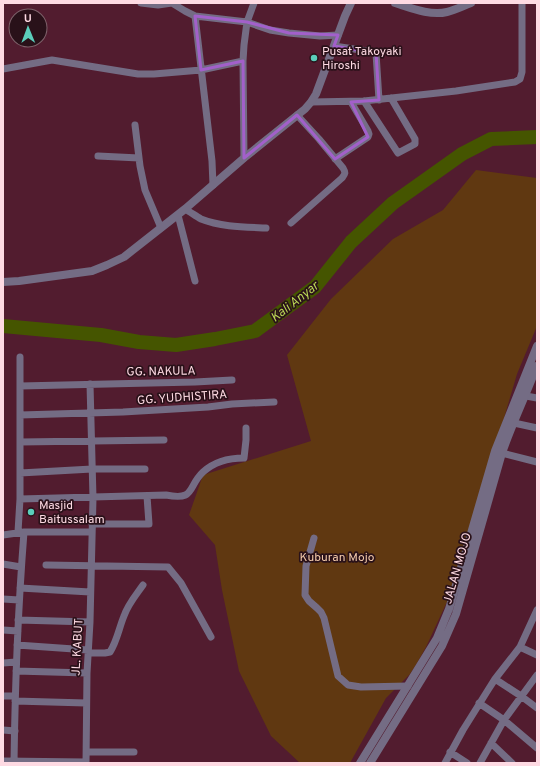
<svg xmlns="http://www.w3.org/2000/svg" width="540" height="766" viewBox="0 0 540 766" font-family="Overpass,sans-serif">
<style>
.green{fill:#603811}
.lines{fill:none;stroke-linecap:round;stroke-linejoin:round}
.river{stroke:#455500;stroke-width:14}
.minor{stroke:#746c84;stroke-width:7}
.tertiary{stroke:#746c84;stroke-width:8}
.marked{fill:none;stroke:#a260ca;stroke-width:3;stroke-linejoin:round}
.poi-dot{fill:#5bcebb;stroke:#291119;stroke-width:1.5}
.labels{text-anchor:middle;stroke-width:3.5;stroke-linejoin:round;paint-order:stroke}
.poi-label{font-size:12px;fill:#fedae3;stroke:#291119;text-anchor:start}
.street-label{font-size:12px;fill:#fedae3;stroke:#291119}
.park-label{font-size:12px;fill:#f3caaa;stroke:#291119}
.water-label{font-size:13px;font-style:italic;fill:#bad756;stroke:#291119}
</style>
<rect width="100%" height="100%" fill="#521c2f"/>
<path class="green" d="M476,170L537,178V326L517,374L478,506L452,591L426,647L417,663L410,674L386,698L350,763H300L271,736L239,671L222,590L215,545L189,515L203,475L311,441L287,355L331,299L393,239L443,210Z"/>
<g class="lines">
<path class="river" d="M3,326L101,335L139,342L176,345L215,339L255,331L315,287L351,242L393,203L462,154L491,139L537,137"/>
<path class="minor" d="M141,3L158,5L172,3
M172,3L185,11L195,16L247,22L270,30L289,33L320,36L338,35
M195,16L212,161L213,185
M334,46L374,52L376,53L379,100
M3,69L52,60L138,74H154L201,70L243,61
M364,101L398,153L415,144V139L391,98
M311,102L364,101L456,91L515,82L520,79L522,72V3
M135,125L140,166L145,190L161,228
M98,156L139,158
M244,158L243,61L244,45L247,22L254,3
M335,159L368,137L369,134L368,131L351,102
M185,209C190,212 196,216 201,219C221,227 245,227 266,228
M178,215L195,281
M291,223L342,178C345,174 346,173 343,168L319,139L297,115
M20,386L195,382L232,380
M526,396L537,398
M20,415L123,412L208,407L232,404L274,402
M514,423L537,428
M20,442L164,440
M502,453L537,462
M20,473L92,469H145
M20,499L166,495C196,501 187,487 203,472C214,462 230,458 244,458L246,440V428
M92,524H149L147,496
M18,532L20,499V357
M3,535L24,532H92
M314,538L306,566L305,595L309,601L317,608L321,612L324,618L338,676L348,685L361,687L408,686
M3,564L21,567
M46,565L168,567L181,583L211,637
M20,588L90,592
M3,599L19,600
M18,620L90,622
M3,630L18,631
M17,645L88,650
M520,647L537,655
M88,653H105L110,652C117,641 119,628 124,616C128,604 136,595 143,585
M3,663L16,662
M16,671L87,673
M495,679L521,696L537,708
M3,696H15
M15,701L86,703
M479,703L504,720L537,748
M3,730L15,731
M491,743L512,763
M87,752H134
M450,752L467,763
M3,761L86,762
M14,763C15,686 18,609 24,532
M86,763L87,673L90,622L93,498L90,384
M445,763L463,730L488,690L495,679L520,647L537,610
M480,763L504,720L537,675"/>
<path class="tertiary" d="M395,3C411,8 430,16 447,12C455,10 463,6 471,3
M3,282L19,281L92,271L107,265L124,257L185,209L244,158L305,109L311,102L316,94L345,16L351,3
M360,763L437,638L449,609L495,451L537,346
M370,763L442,646L456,614L502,453C512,424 526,395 537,366"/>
</g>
<path class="marked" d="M195,16L247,22L289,33L338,35L334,46L376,53L379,100L351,102L368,137L335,159L297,115L244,158L243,61L201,70Z"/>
<g class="poi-dot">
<circle cx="314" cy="58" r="4"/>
<circle cx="31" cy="512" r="4"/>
</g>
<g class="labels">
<g class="poi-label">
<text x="322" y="55">Pusat Takoyaki<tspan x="322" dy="14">Hiroshi</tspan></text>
<text x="39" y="509">Masjid<tspan x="39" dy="14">Baitussalam</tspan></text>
</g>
<g class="street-label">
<text transform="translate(161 371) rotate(-1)" y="4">GG. NAKULA</text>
<text transform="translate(182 397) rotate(-4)" y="4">GG. YUDHISTIRA</text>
<text transform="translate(457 568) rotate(-74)" y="4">JALAN MOJO</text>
<text transform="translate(77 647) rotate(-87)" y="4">JL. KABUT</text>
</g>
<g class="park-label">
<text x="337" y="561">Kuburan Mojo</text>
</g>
<g class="water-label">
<text transform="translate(294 301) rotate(-38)" y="5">Kali Anyar</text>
</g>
</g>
<rect width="540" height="766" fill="none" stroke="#fedae3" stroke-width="8"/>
<g transform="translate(28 28) rotate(359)"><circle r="19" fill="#291119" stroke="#7e616a"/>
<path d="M0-3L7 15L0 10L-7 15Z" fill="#5bcebb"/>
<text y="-6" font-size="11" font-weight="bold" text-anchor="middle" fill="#fedae3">U</text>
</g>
</svg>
